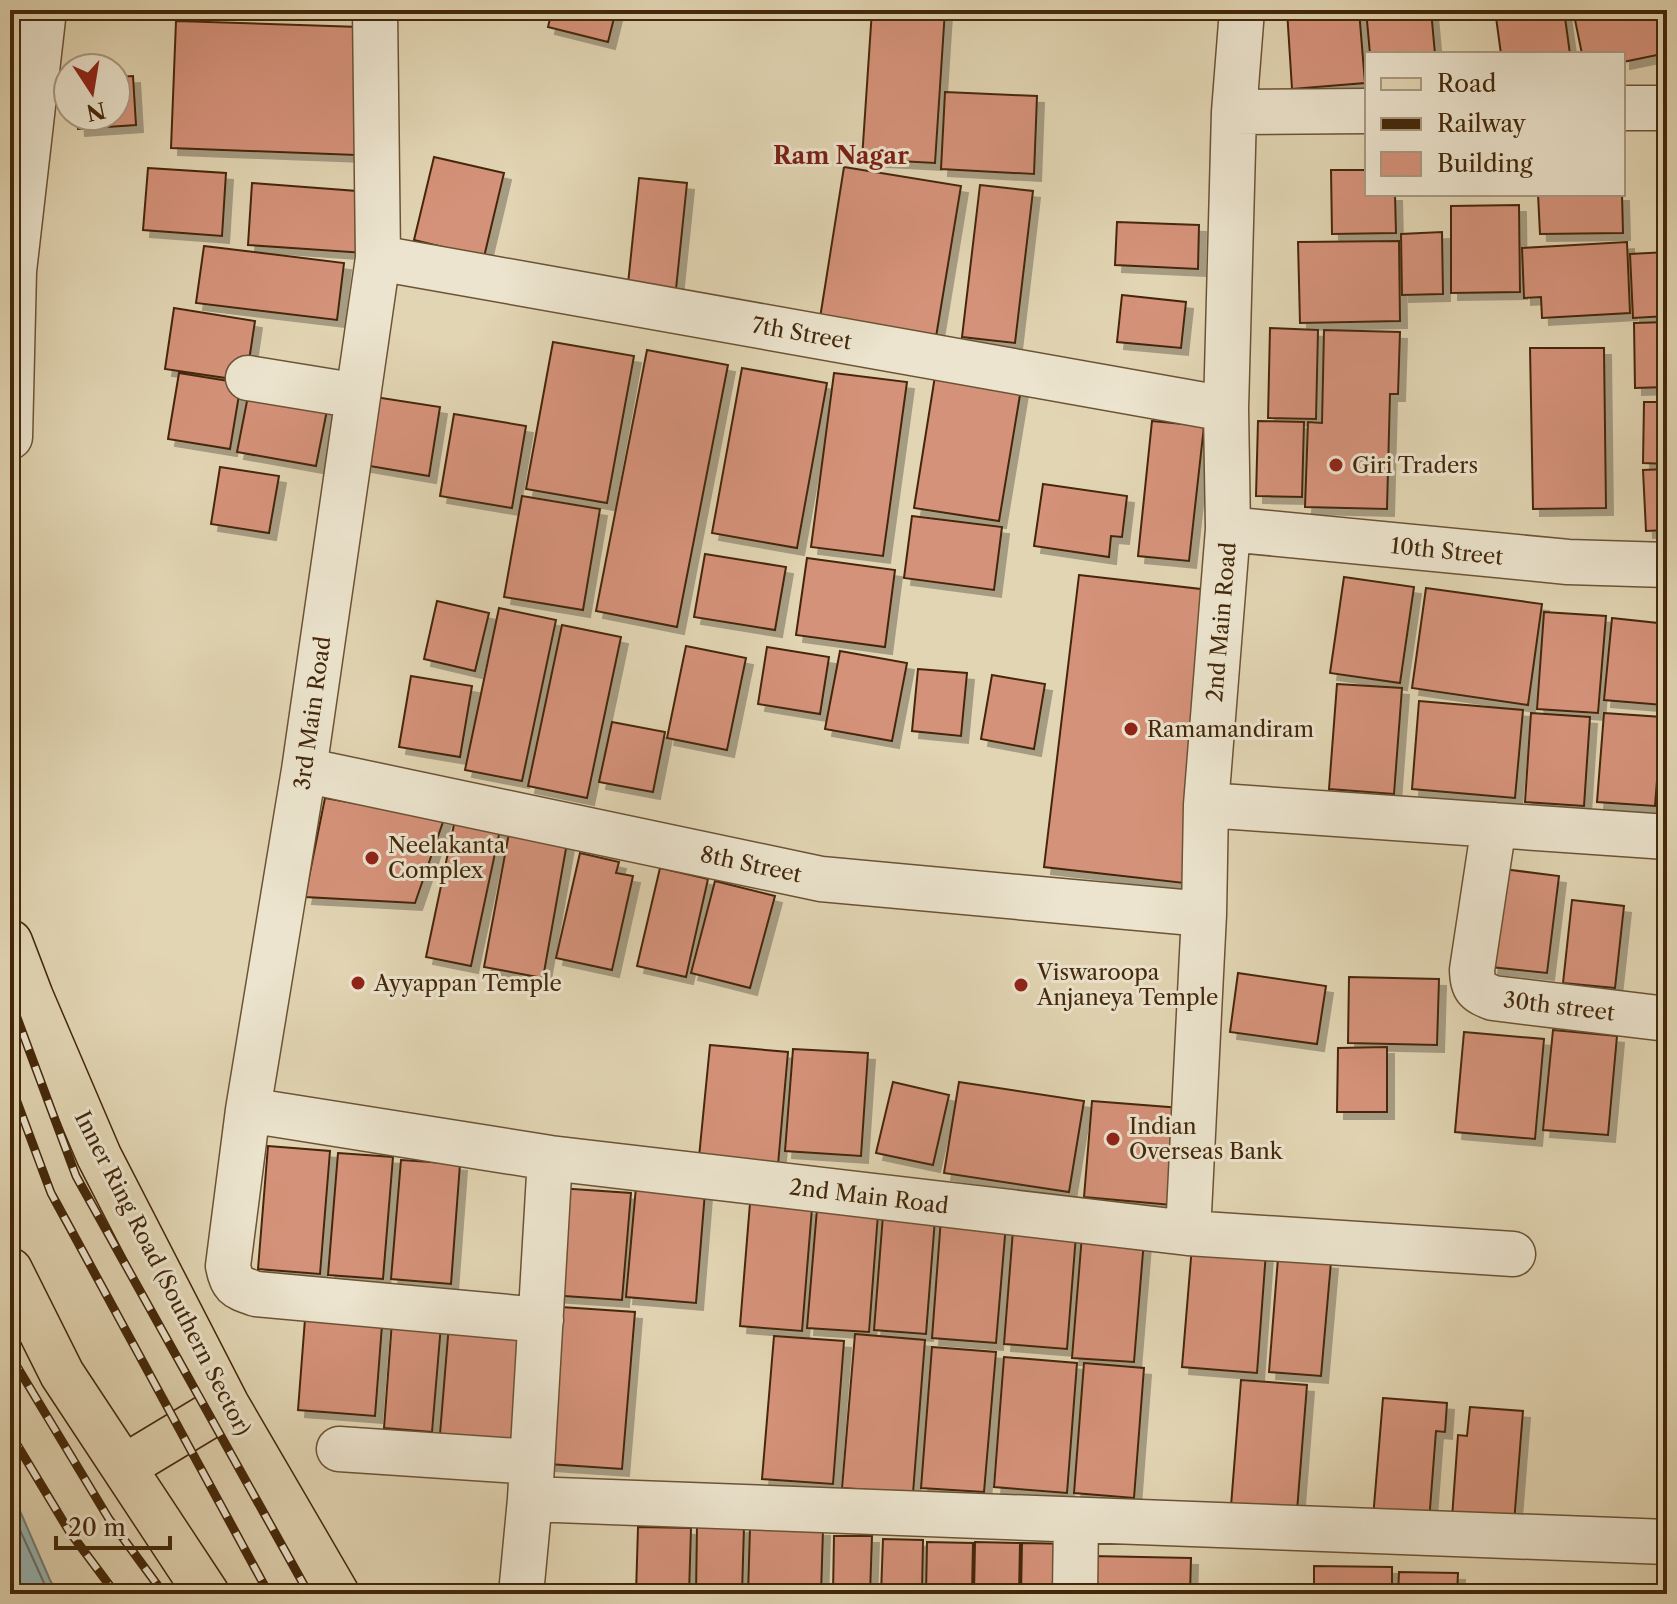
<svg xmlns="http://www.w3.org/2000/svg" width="1677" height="1604" viewBox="0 0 1677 1604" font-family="'Libre Caslon Text',serif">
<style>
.water{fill:#97b6b5;stroke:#767d71;stroke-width:2}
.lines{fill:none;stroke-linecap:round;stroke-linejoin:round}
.shore{stroke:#6e6f60;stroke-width:2}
.building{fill:#d5927a;stroke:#44280a;stroke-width:2;filter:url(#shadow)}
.minor-casing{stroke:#6c5334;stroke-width:47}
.major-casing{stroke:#44280a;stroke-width:47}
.minor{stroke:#ece4ce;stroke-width:44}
.major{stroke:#e2d5b3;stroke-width:44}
.rail-casing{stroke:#44280a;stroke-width:9}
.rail{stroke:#ece4ce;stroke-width:6;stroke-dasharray:18;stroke-linecap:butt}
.poi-dot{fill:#8f2418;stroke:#ece4ce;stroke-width:3}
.labels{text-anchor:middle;stroke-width:6;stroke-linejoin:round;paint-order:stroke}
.street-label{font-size:22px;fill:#44280a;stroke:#ece4ce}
.poi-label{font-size:22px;fill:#44280a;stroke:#ece4ce;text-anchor:start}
.neighbourhood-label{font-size:24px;font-weight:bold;fill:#7a1f14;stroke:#ece4ce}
</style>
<defs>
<filter id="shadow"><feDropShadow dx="7" dy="7" stdDeviation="0" flood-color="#0004"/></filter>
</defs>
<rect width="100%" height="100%" fill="#e2d5b3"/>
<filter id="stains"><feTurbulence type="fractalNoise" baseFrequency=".0025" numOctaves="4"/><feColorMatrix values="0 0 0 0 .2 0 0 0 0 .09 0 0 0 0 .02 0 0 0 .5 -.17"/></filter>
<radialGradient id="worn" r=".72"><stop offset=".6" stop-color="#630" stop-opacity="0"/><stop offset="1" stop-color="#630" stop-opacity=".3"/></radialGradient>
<path class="water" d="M10,1488L50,1580L58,1594H10Z"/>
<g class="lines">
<path class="shore" d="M10,1508L49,1594"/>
</g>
<path class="building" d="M10,10H21L20,73L10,72Z
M552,10H616L608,42L548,27Z
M872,10H945L935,163L862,159Z
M1287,10H1359L1365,83L1292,89Z
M1366,10H1431L1435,54H1370Z
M1495,10H1564L1570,54H1501Z
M1573,10H1660L1667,53L1623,62V54H1582Z
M176,21L360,27L356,155L171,148Z
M133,76L136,125L78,129L77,116H116V77Z
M945,92L1037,96L1034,174L941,169Z
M434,157L504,173L484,257L414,240Z
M844,167L961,186L936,337L820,318Z
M148,168L226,173L222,236L143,230Z
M1331,170H1367V194H1395L1396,233L1332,234Z
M639,178L687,183L676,289L628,284Z
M252,183L370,192L365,253L248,245Z
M980,185L1033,191L1015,343L962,337Z
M1538,194H1622L1623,233L1540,234Z
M1519,205L1520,292L1451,293V206Z
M1117,222L1199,225L1198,269L1115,265Z
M1442,232L1443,294L1402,295L1401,234Z
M1399,241L1400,321L1300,323L1298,242Z
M1627,242L1630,313L1542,318L1541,297L1524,298L1522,248Z
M204,246L344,263L337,320L196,303Z
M1667,252V316L1633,318L1630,254Z
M1122,295L1186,302L1181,348L1117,342Z
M174,308L255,321L246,381L165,369Z
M1667,322V387L1635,388L1634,323Z
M1270,328L1318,330L1316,419L1268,418Z
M1324,330L1400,332L1398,394H1390L1387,509L1305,507L1308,422L1322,423Z
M553,342L634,356L607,503L526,489Z
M1530,348H1604L1606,508L1533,509Z
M647,350L728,365L677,627L596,611Z
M742,368L827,383L797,548L712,533Z
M179,373L241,383L230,449L168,439Z
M834,373L907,382L883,556L811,547Z
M935,376L1021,389L999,521L914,508Z
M249,391L328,405L316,466L237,452Z
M1658,394H1667V464L1643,463L1644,402H1657Z
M362,395L440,407L429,476L352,463Z
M454,414L526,426L512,508L440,496Z
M1152,421L1204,426L1189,561L1138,556Z
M1258,421L1304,422L1302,497L1256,496Z
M220,467L279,476L269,533L211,524Z
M1667,469V530L1646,531L1643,470Z
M1043,484L1127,496L1122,537L1111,536L1109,557L1034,546Z
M522,496L600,509L583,610L504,597Z
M912,516L1002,527L994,590L904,578Z
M705,554L786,567L775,630L694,617Z
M807,558L895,570L885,647L796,635Z
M1079,575L1218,591L1184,883L1044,867Z
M1344,577L1414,587L1400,683L1330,673Z
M1426,588L1542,604L1528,705L1412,688Z
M437,601L489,613L475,671L424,659Z
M499,608L556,620L522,781L465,770Z
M1544,612L1606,616L1598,713L1537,709Z
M1612,618L1667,624V665L1663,705L1604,700Z
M562,625L621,637L587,798L528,786Z
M686,646L746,658L727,750L667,738Z
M767,647L829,657L820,714L758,704Z
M840,651L907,663L892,741L825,729Z
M918,669L967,673L961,736L912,731Z
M992,675L1045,684L1034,749L981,739Z
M411,676L472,686L460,757L399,747Z
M1337,684L1402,688L1394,794L1329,789Z
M1419,701L1523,710L1515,798L1412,789Z
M1531,713L1590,717L1584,806L1525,802Z
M1604,713L1662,717L1655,806L1597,802Z
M612,722L665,732L653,792L599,782Z
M325,798L444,819L415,903L305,897Z
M456,815L501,825L471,966L426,957Z
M509,833L567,843L543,978L484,967Z
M580,853L619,862L616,873L633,876L612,970L556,958Z
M660,868L708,879L686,977L637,966Z
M1503,869L1559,876L1547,973L1491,967Z
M715,881L775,896L750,988L691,973Z
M1572,900L1624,906L1615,988L1563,983Z
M1238,973L1326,986L1317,1044L1230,1032Z
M1349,977L1439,979L1437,1045L1348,1043Z
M1553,1030L1617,1036L1608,1135L1543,1130Z
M1464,1032L1544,1039L1535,1139L1455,1132Z
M710,1045L788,1052L778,1165L699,1157Z
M1387,1047V1112H1337L1338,1048Z
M793,1049L868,1053L861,1156L785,1151Z
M893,1082L949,1095L933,1165L876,1153Z
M959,1082L1084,1101L1069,1192L944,1173Z
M1092,1101L1181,1108L1172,1205L1084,1197Z
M268,1146L330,1151L320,1274L258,1269Z
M338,1153L393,1157L383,1279L328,1275Z
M401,1160L460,1164L451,1284L391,1279Z
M636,1187L705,1192L696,1303L626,1297Z
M558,1188L631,1193L622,1300L550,1295Z
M750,1203L812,1208L802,1331L740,1326Z
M817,1209L878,1214L869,1332L807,1328Z
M883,1215L935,1219L926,1334L874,1330Z
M941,1218L1006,1224L996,1343L932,1338Z
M1013,1230L1076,1235L1067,1349L1004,1344Z
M1082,1235L1144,1240L1134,1362L1072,1358Z
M1192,1246L1266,1252L1257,1373L1182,1367Z
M1278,1258L1331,1262L1321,1376L1269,1372Z
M306,1306L383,1312L375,1416L298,1410Z
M561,1307L635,1312L622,1469L548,1464Z
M392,1321L441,1325L432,1432L384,1428Z
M449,1324L523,1330L514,1440L440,1434Z
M855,1334L925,1340L913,1493L842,1488Z
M774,1336L844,1341L833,1484L762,1479Z
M932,1347L996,1352L984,1492L921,1488Z
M1004,1357L1077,1363L1067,1493L994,1487Z
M1084,1363L1144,1368L1134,1498L1074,1493Z
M1241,1380L1307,1385L1297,1511L1231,1506Z
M1383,1398L1447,1403L1445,1432L1436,1431L1429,1522L1373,1518Z
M1470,1407L1523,1411L1514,1523L1452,1518L1458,1435L1467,1436Z
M697,1525L744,1526L742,1594H696Z
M638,1527L691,1528L689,1594H636Z
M750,1528L823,1529L821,1594H748Z
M834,1536H872L870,1594H833Z
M883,1539L923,1540L922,1594H881Z
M927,1542L973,1543L972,1594H926Z
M975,1542L1020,1543L1019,1594H974Z
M1022,1543L1075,1544L1073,1594H1021Z
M1092,1556L1191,1558L1190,1594H1092Z
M1314,1566L1392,1567V1594H1314Z
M1399,1572L1458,1573L1457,1594H1398Z
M1532,1586L1603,1587V1594H1531Z"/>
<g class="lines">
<g class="minor-casing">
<path id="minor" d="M375,10L378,258L304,770L248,1110L550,1158L1188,1233L1513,1254
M1623,108H1667
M1234,112L1367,111
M378,258L1226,409
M248,378L358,396
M10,437L14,271L44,10
M1228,529L1568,562L1667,565
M304,770L821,879L1204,914
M1206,805L1667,837
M1494,825L1472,970C1473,989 1476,991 1493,998L1667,1019
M248,1110L228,1266C232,1287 237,1287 256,1294L541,1320
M1188,1233L1204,914L1206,805L1228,529L1226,409L1234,112L1242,10
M339,1449L532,1462
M530,1499L1667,1542
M521,1594L530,1499L550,1158
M1075,1594L1076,1520"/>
</g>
<g class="major-casing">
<path id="major" d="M10,942L31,997L99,1156L227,1405L337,1594
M10,1270L62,1374L207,1594
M124,1467L227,1405"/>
</g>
<use href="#minor" class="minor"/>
<use href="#major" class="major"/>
<g class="rail-casing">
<path id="rail" d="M10,999L76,1176L309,1594
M10,1083L51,1193L269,1594
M10,1355L109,1519L164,1594
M10,1433L69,1531L116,1594"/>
</g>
<use href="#rail" class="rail"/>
</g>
<g class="poi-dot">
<circle cx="1336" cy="465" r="8"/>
<circle cx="1131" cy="729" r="8"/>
<circle cx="372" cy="858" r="8"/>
<circle cx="358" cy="983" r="8"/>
<circle cx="1021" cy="985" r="8"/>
<circle cx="1113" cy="1139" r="8"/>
</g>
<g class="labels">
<g class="street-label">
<text transform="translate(802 333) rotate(10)" y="8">7th Street</text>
<text transform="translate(1447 551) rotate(6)" y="8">10th Street</text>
<text transform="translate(1221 622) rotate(-85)" y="8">2nd Main Road</text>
<text transform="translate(312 713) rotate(-82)" y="8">3rd Main Road</text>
<text transform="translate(751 864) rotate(12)" y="8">8th Street</text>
<text transform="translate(1559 1006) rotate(7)" y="8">30th street</text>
<text transform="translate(869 1196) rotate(7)" y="8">2nd Main Road</text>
<text transform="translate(163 1273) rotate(63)" y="8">Inner Ring Road (Southern Sector)</text>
</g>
<g class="poi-label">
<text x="1352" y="473">Giri Traders</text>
<text x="1147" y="737">Ramamandiram</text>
<text x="388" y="853">Neelakanta<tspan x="388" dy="25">Complex</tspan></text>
<text x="1037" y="980">Viswaroopa<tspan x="1037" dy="25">Anjaneya Temple</tspan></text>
<text x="374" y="991">Ayyappan Temple</text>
<text x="1129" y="1134">Indian<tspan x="1129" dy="25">Overseas Bank</tspan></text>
</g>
<g class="neighbourhood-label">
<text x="841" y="164">Ram Nagar</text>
</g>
</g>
<rect width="1677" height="1604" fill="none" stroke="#e2d5b3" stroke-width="40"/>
<rect x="12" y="12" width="1653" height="1580" fill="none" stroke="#44280a" stroke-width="4"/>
<rect x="20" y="20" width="1637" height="1564" fill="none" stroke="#44280a" stroke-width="2"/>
<rect x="1365" y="52" width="260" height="144" fill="#ece4ce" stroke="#a99980" stroke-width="2"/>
<rect x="1381" y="78" width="40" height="12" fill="#e2d5b3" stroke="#a99980" stroke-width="2"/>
<text x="1437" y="92" font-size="24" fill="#44280a">Road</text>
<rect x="1381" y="118" width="40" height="12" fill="#44280a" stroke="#a99980" stroke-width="2"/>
<text x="1437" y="132" font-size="24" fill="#44280a">Railway</text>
<rect x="1381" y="152" width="40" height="24" fill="#d5927a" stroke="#a99980" stroke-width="2"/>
<text x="1437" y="172" font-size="24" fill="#44280a">Building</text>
<g transform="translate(92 92) rotate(168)"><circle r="38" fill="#ece4ce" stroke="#a99980" stroke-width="2"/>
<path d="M0-6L14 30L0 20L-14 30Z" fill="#8f2418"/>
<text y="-12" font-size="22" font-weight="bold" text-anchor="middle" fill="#44280a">N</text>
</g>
<path d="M56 1536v12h114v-12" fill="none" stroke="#44280a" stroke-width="4"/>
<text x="68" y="1536" font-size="24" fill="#44280a" stroke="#ece4ce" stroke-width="6" paint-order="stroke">20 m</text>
<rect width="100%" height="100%" filter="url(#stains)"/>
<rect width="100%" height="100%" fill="url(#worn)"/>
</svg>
